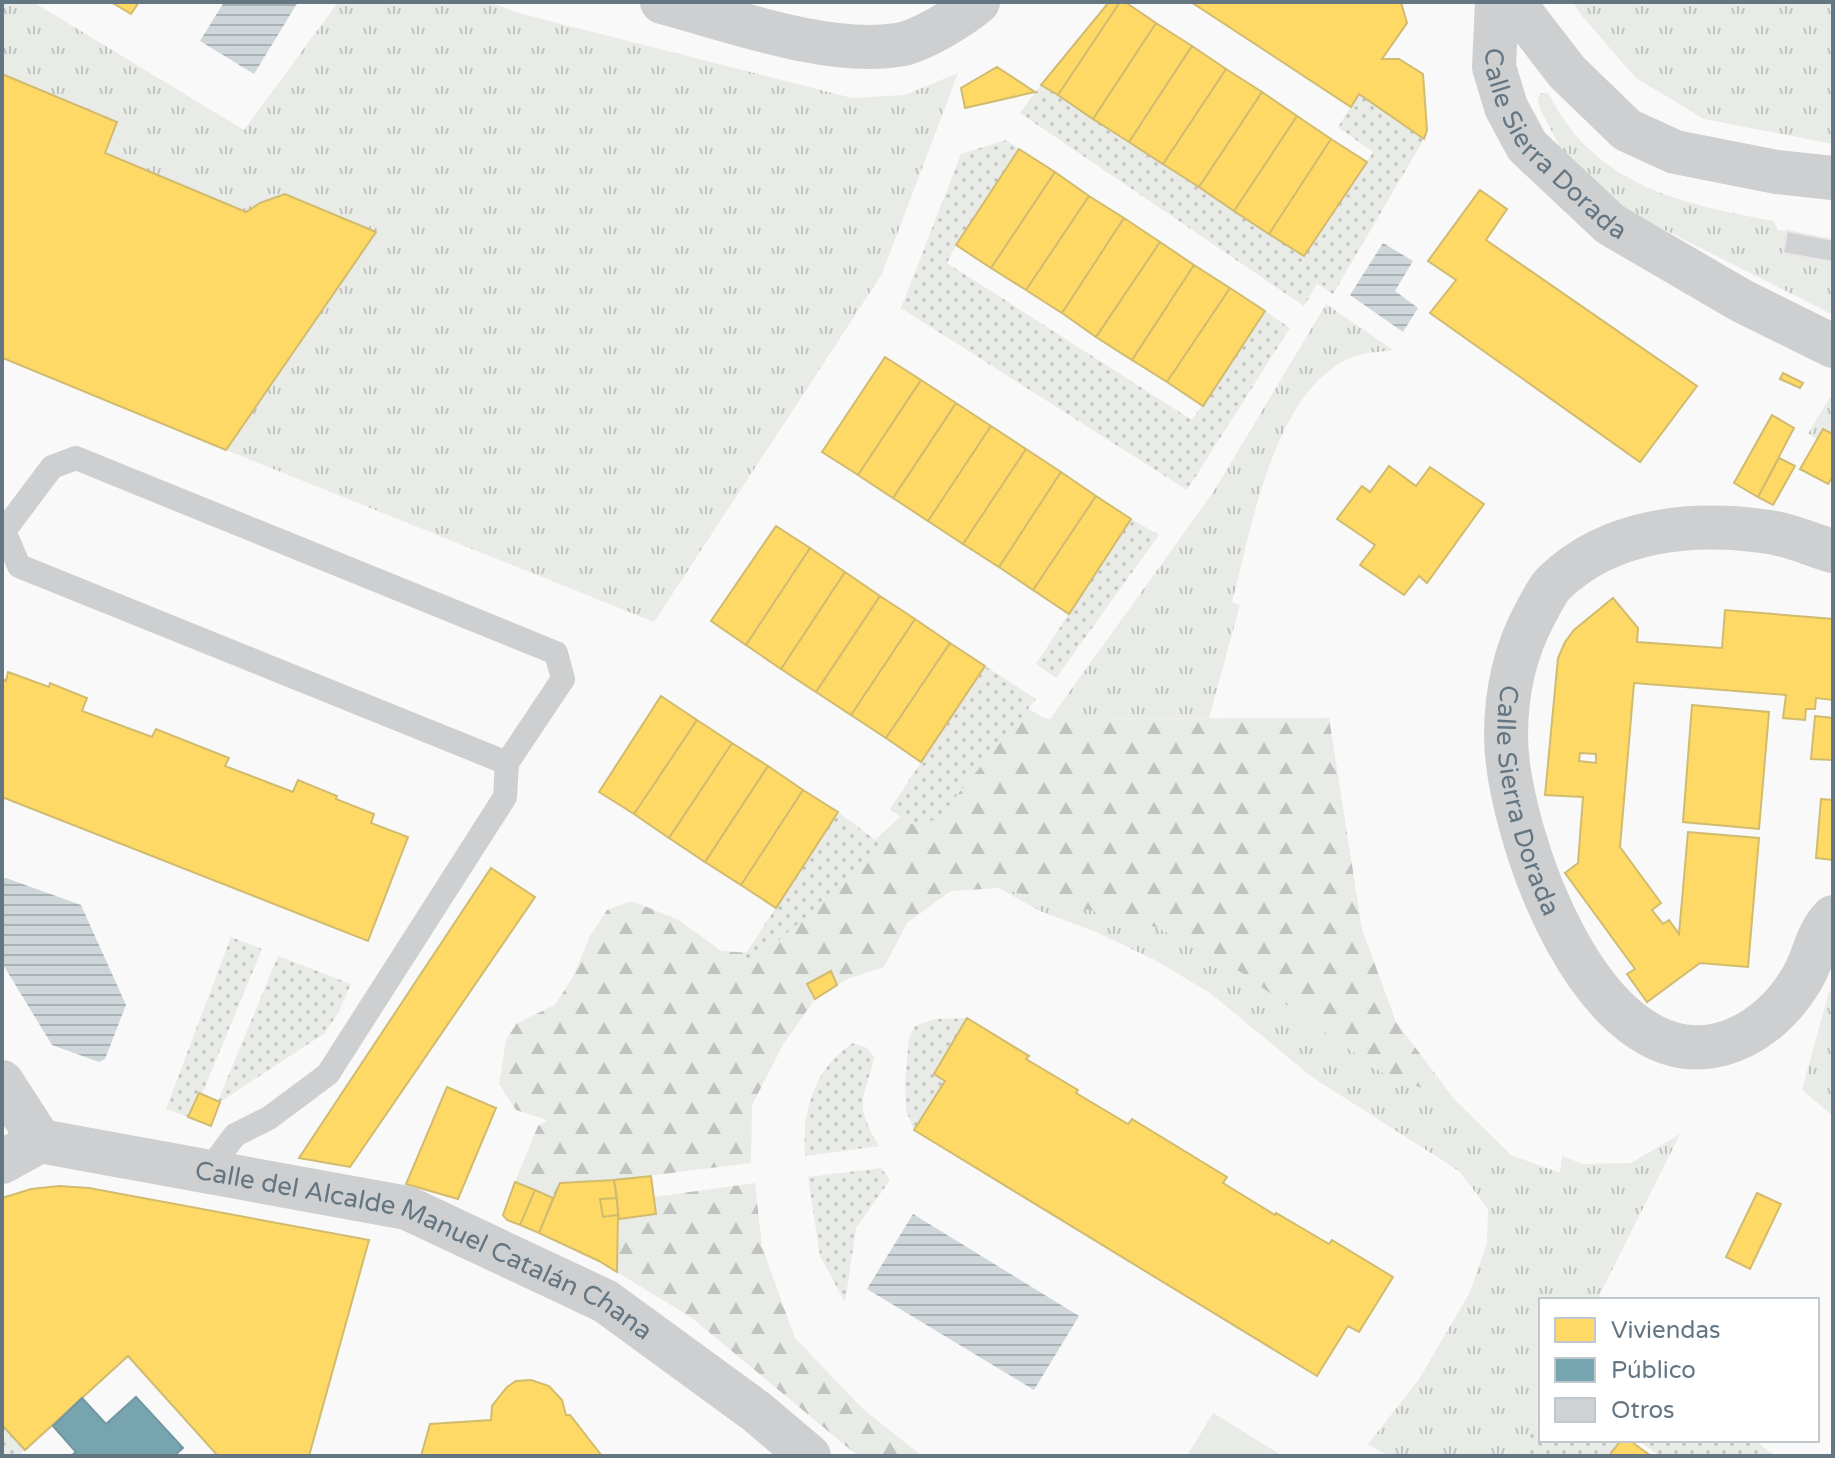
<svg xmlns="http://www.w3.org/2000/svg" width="1835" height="1458" viewBox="0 0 1835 1458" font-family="'Varela Round',sans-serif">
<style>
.grass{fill:url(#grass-tufts)}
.forest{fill:url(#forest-firs)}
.garden{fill:url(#garden-dots)}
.pitch{fill:#e8ebe6}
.water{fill:url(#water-rules)}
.homes{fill:#ffd966;stroke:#d1bb6f;stroke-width:2;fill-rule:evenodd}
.public{fill:#76a5af;stroke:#7197a2;stroke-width:2}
.building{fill:#d0d2d3;stroke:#e8e8e8;stroke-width:2}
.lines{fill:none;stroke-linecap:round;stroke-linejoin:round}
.service{stroke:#cecfd0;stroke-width:24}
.minor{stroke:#cecfd0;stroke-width:44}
.labels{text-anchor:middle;stroke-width:8;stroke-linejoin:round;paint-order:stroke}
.street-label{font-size:26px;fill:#657683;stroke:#fff}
</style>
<defs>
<pattern id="grass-tufts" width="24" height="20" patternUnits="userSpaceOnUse" patternTransform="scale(2)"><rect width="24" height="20" fill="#e8ebe6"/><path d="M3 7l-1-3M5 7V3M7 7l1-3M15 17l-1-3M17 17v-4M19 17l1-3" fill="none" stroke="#c0c3c0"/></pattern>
<pattern id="forest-firs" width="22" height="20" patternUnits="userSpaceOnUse" patternTransform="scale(2)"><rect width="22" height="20" fill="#e8ebe6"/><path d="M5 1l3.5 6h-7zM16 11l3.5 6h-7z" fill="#c0c3c0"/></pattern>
<pattern id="garden-dots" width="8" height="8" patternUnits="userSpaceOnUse" patternTransform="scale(2)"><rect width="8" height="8" fill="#e8ebe6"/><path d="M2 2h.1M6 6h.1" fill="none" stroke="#c0c3c0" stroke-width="1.8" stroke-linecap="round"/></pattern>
<pattern id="water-rules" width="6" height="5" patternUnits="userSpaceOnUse" patternTransform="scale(2)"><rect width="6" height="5" fill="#ced6d9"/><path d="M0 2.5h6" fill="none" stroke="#abb2b5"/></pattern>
</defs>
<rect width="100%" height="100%" fill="#f9f9f9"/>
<path class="grass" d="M2,2H33L244,130L338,2H489L522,14L852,98L905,95L958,73L882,274L654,622L226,450L375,232L285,194L260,203L246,212L105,153L117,122L2,74Z
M1573,2H1833V144L1704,119L1636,78L1582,16Z
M1542,93L1549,94C1594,186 1682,204 1774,221L1778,230L1787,231L1783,253L1833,262V315L1614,204L1562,151L1540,109L1538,97Z
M1326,304L1393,350C1381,352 1368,352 1356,356C1275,383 1251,530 1232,602L1240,605L1209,718L1050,719L1214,491Z
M1830,397L1833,399V434L1823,429L1817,439L1808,434Z
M999,888L1150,925L1209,950L1387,1076L1454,1099L1511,1155L1560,1173L1562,1156L1583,1164L1631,1163L1680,1134L1597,1300H1541V1414L1520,1456H1388L1368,1444L1418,1381L1470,1292L1487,1243L1488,1209L1459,1171L1312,1077L1210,993L1155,960L1096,932L1040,911Z
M1833,986V1116L1802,1090L1828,995Z"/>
<path class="forest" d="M1013,699L1044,718L1050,719L1329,718L1362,929L1396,1022L1454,1099L1387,1076L1209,950L1150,925L999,888L951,891L907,923L884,967L847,979L837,985L831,971L807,984L815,999L784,1043L752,1105L751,1163L614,1180L560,1183L553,1198L515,1182L538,1126L547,1120L516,1110L499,1084L506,1040L517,1023L555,1005L573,977L590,936L607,910L632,901L679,920L721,951L752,953L913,805Z
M755,1183L762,1247L795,1338L863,1409L922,1456H858L692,1318L617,1272L619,1219L655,1214L654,1197Z"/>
<path class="garden" d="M1041,85L1304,256L1373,152L1338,127L1359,94L1424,139L1333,294L1317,284L1304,306L1020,113Z
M1006,140L1019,149L956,245L947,263L1192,420L1265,311L1290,328L1187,490L901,308L961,154Z
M1131,519L1159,535L1056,678L1036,664Z
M985,666L1036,699L940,816L918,828L890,809Z
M838,812L886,848L751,964L743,958Z
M231,937L262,949L202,1094L199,1093L188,1117L166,1109Z
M278,956L351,984L338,1013L325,1033L220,1102L218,1101Z
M967,1018L934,1074L945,1081L914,1130L906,1110L905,1082L909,1038L915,1026L934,1019Z
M853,1043L867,1048L874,1057C864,1102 853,1102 879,1146L805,1156C802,1111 814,1068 853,1043Z
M881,1168L890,1180L856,1228L845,1302L820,1256L808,1177Z
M1541,1414V1440H1621L1609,1456H1520Z
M2,1425L25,1450L19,1456H2Z
M1637,1440H1754L1775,1456H1660Z"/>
<path class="pitch" d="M1213,1413L1283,1456H1187Z"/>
<path class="water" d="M224,2H298L254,74L200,41Z
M1383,243L1413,261L1395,291L1418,308L1403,332L1350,295Z
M6,878L81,905L126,1005L105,1059L99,1062L52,1045L2,963V879Z
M913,1214L1079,1316L1034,1390L867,1289Z"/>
<path class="homes" d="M111,2H139L131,14Z
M1109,2H1120L1058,95L1041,85Z
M1120,2H1125L1156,23L1093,119L1058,95Z
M1191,2H1401L1407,23L1382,59H1399L1423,74L1427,130L1424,139L1359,94L1351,107Z
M1156,23L1192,46L1129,142L1093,119Z
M1192,46L1226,69L1163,164L1129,142Z
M997,67L1035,92L965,108L961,88Z
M1226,69L1262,92L1199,187L1163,164Z
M2,74L117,122L105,153L246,212L260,203L285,194L376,232L226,450L3,358L2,360Z
M1262,92L1297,116L1234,211L1199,187Z
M1297,116L1331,139L1269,234L1234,211Z
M1331,139L1367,162L1304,256L1269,234Z
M1019,149L1055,172L991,268L956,245Z
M1055,172L1089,196L1026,290L991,268Z
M1480,190L1507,209L1486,240L1697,386L1640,462L1430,313L1456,280L1428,261Z
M1089,196L1124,218L1062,313L1026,290Z
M1124,218L1160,242L1096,337L1062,313Z
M1160,242L1194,265L1132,360L1096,337Z
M1194,265L1230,288L1167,382L1132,360Z
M1230,288L1265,311L1203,406L1167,382Z
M885,357L921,380L858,475L822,452Z
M1783,373L1803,383L1800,388L1780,379Z
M921,380L956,403L893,498L858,475Z
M956,403L991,426L928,521L893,498Z
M1772,415L1794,428L1758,497L1734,483Z
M991,426L1026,449L963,544L928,521Z
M1823,429L1833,434V476L1828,484L1800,469Z
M1026,449L1061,472L999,567L963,544Z
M1779,458L1795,466L1773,505L1758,497Z
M1389,466L1416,486L1430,467L1484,504L1427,583L1419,576L1404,595L1360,565L1375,545L1337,519L1362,486L1370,492Z
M1061,472L1096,496L1033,590L999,567Z
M1096,496L1131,519L1069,614L1033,590Z
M776,526L810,548L746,645L711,621Z
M810,548L845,572L781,669L746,645Z
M845,572L880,596L816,692L781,669Z
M880,596L915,619L851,715L816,692Z
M1613,598L1638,628L1637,642L1722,648L1725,610L1833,619V700L1816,698L1815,709H1806L1805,720L1783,718L1786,695L1634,683L1620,847L1661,903L1652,910L1663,924L1669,920L1679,934L1688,832L1759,838L1748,967L1700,963L1647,1002L1627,974L1635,969L1565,873L1578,863L1583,797L1545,795L1558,658L1565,642L1574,630ZM1580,753L1596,754V763L1579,761Z
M915,619L950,643L886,738L851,715Z
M950,643L985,666L921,762L886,738Z
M8,672L49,687L50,683L87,698L82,711L152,737L156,729L229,758L225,766L293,792L298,780L337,796L336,799L374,814L371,823L408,837L368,941L2,797V679L6,681Z
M661,696L697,720L634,814L599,792Z
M1692,705L1769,712L1759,829L1683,822Z
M1815,716L1833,718V760L1811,759Z
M697,720L732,743L669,838L634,814Z
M732,743L768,766L705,862L669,838Z
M768,766L803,790L741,885L705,862Z
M803,790L838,812L776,908L741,885Z
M1821,799L1833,800V860L1816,858Z
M491,868L535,897L350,1167L299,1158Z
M831,971L837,985L815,999L807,984Z
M967,1018L1029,1056L1026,1059L1078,1090L1076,1093L1128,1124L1132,1119L1227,1177L1223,1183L1275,1215L1276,1213L1329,1244L1332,1240L1393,1277L1359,1332L1348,1326L1317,1376L914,1130L945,1081L934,1074Z
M447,1087L496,1108L458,1199L406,1184Z
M199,1093L220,1102L211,1126L188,1117Z
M651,1176L656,1214L619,1219L614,1180Z
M614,1180L617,1198L600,1199L603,1217L618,1215L617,1272L599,1261L539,1233L560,1183Z
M515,1182L535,1190L520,1225L507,1220L503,1215Z
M59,1186L89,1188L369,1240L309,1456H218L128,1356L25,1450L2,1425V1198L31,1189Z
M535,1190L553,1198L539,1233L520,1225Z
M1757,1193L1781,1204L1750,1269L1726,1257Z
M617,1198L618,1215L603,1217L600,1199Z
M531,1380L549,1386L562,1400L566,1415H570L602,1456H421L430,1424L491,1420L492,1406L507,1387L516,1381Z
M1621,1440H1629L1651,1456H1609Z"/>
<path class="public" d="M136,1397L183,1448L174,1456H71L76,1452L53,1426L82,1398L106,1424Z"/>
<path class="building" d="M1787,231L1833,240V262L1783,253Z"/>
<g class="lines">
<path class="service" d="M208,1171L235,1135L269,1118L328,1074L505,797L507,763L563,679L556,653L76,458L52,467L4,531L19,566L507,763"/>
<g class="minor">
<path d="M662,2C730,20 828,56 897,45C920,42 960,17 978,2"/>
<path id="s1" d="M1497,2L1494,67L1506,107L1527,146L1610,224L1742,301L1833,346"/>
<path d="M1513,2L1567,72L1627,130L1675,152L1776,172L1833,178"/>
<path id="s2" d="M1833,551C1812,545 1791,535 1769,532C1694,521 1611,528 1554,583C1546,591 1541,604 1535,614C1515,651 1506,694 1506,736C1507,833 1593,1079 1722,1044C1759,1034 1789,1004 1806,971C1815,952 1818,932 1833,917"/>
<path d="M2,1082L40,1141"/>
<path id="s3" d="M2,1162L40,1141L407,1208L605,1301L757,1412L809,1456"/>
</g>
</g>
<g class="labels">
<g class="street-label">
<text dy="9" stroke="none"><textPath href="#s1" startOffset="164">Calle Sierra Dorada</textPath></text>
<text dy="9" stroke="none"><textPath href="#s2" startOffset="526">Calle Sierra Dorada</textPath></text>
<text dy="9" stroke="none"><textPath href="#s3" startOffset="446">Calle del Alcalde Manuel Catalán Chana</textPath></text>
</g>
</g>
<rect width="1835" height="1458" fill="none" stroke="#657683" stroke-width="8"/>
<rect x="1539" y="1298" width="280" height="144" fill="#ffffff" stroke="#c1c8cd" stroke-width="2"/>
<rect x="1555" y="1318" width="40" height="24" fill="#ffd966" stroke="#c1c8cd" stroke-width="2"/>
<text x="1611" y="1338" font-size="24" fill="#657683">Viviendas</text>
<rect x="1555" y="1358" width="40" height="24" fill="#76a5af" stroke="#c1c8cd" stroke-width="2"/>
<text x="1611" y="1378" font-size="24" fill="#657683">Público</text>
<rect x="1555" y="1398" width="40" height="24" fill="#d0d2d3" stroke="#c1c8cd" stroke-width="2"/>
<text x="1611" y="1418" font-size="24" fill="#657683">Otros</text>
</svg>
